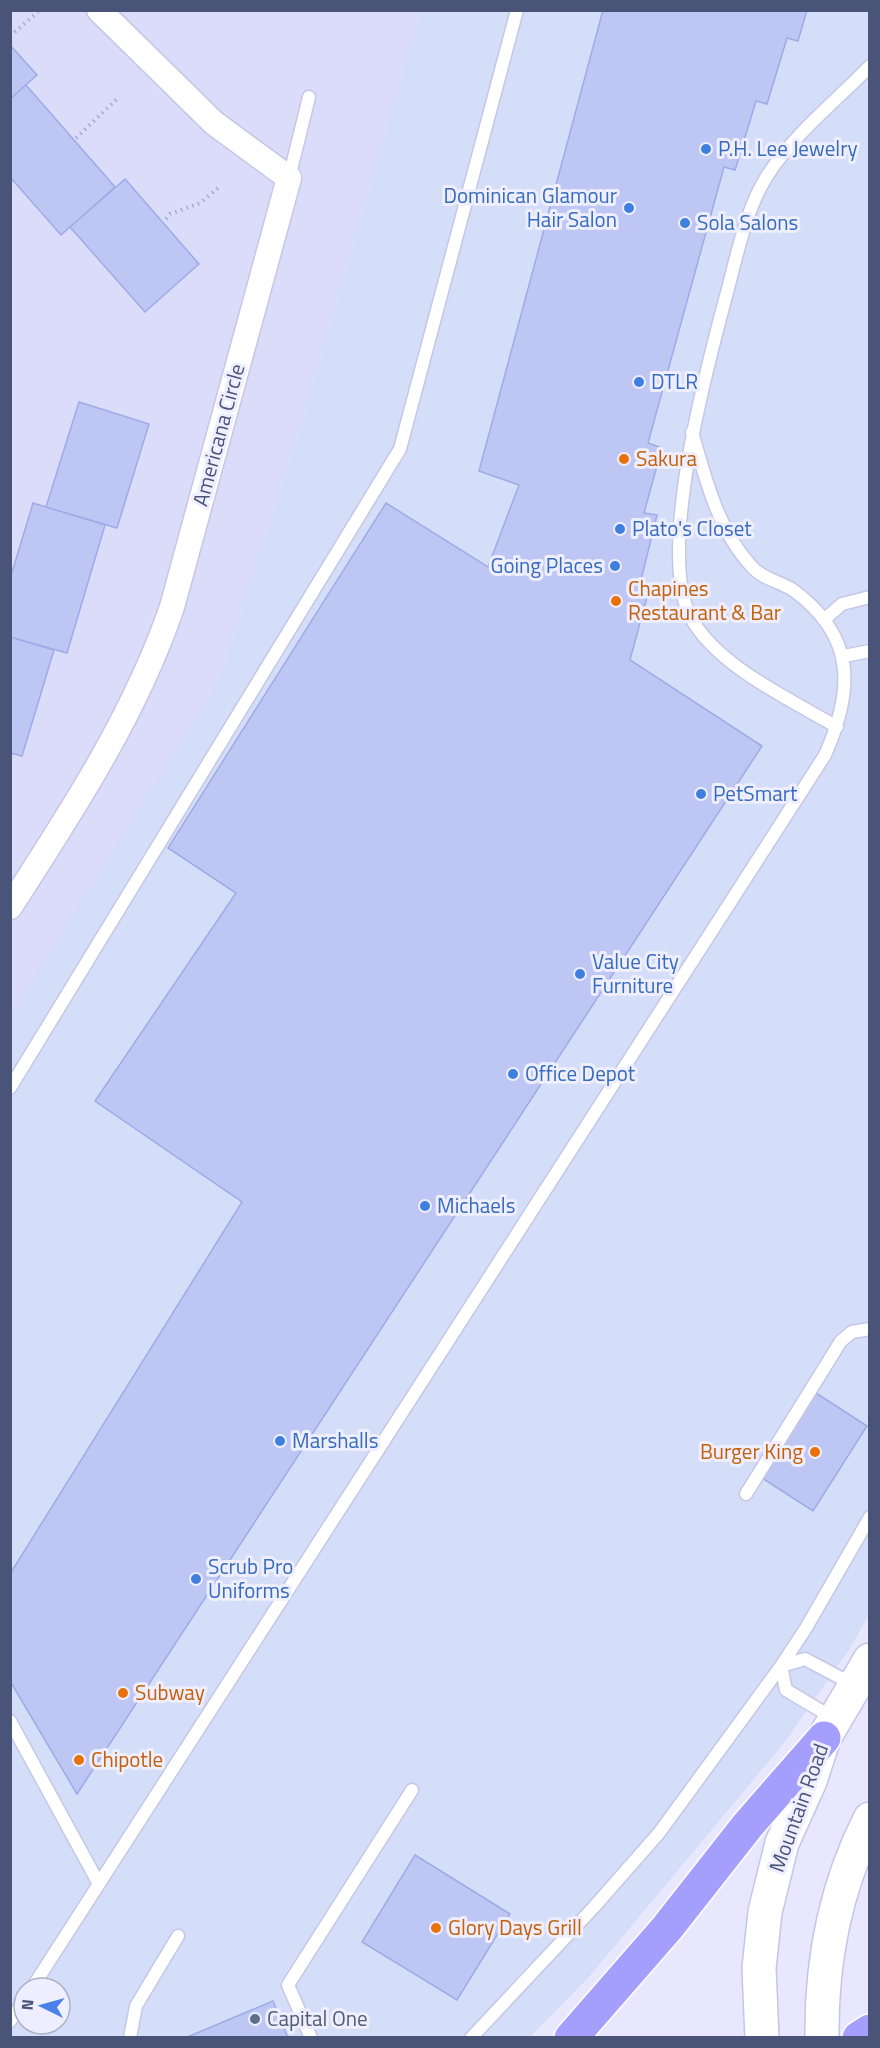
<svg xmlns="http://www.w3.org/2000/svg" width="880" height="2048" viewBox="0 0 880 2048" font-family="'Titillium Web',sans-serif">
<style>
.residential{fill:#dbdcfa}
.commercial{fill:#d5def8;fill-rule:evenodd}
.building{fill:#bec7f3;stroke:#9eabe6;stroke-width:1.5}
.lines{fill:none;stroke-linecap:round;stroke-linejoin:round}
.lane-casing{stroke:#c4c7e5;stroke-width:15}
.street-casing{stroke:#c4c7e5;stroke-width:27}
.secondary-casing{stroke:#c2c6ea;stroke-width:36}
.primary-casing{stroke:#fff;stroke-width:36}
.path{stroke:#a1abd9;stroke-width:4;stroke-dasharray:1.5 4.5;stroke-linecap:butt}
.lane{stroke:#fff;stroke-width:12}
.street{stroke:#fff;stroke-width:24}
.secondary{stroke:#fff;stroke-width:33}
.primary{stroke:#a49ffd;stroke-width:33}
.shop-dot{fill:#3f7fe0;stroke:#efeeff;stroke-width:2}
.food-dot{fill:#e8710a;stroke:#efeeff;stroke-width:2}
.service-dot{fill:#5c6f8a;stroke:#efeeff;stroke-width:2}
.labels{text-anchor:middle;stroke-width:6;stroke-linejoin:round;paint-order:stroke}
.shop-label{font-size:21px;fill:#366cbe;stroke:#efeeff;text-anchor:start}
.street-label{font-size:21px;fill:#4a5478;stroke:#efeeff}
.food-label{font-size:21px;fill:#c56008;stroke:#efeeff;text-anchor:start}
.service-label{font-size:21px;fill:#4e5e75;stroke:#efeeff;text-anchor:start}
</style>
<rect width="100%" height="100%" fill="#e8e7fd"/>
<path class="residential" d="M11,11H420L305,410L218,682L11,1017Z"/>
<path class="commercial" d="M420,11H869V1615L849,1650L784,1743L589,1977L530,2037H11L10,1017L218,682L305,410ZM24,1988H60V2024H24Z"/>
<path class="building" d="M603,10H807L798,41L787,38L767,104L756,101L735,170L724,167L648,443L662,448L644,513L657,515L640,584L650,586L630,660L762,746L77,1794L10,1681V1574L242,1202L95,1101L236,893L168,848L386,503L488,567L519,485L479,471Z
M10,45L37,75L10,99Z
M26,85L115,187L61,235L10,177V99Z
M125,179L199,264L145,312L70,227Z
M79,402L149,424L117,528L46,507Z
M33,503L105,525L67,653L10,637V579Z
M10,637L54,650L22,756L10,753Z
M816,1393L867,1426L813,1511L762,1478Z
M415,1855L510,1914L457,2000L362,1942Z
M273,2001L288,2038H185Z"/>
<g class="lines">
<g class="lane-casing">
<path id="lane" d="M289,178L309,97
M825,619L842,604L870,597
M844,656L870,651
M837,727C790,699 716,666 690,616C657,550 707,367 726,296C737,256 745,211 767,176C793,135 836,101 870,66
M10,1088L400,449L517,10
M746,1494L841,1341L852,1332L870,1329
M833,1718L786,1690L781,1666L805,1659L854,1685
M10,1721L99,1884
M32,1988L825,755C854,690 856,636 793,590C781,582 763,579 753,568C718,531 706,480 692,432
M10,2021L24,2001
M130,2038L136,2006L178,1936
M311,2038L288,1985L412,1790
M471,2038L594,1907L659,1833L781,1666L806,1628L870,1517"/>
</g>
<g class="street-casing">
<path id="street" d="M10,907C72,811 135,715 172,607L289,178L214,123L99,10"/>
</g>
<g class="secondary-casing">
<path id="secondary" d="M762,2038L759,1968L765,1912L782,1843L810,1781L824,1738L870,1660
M822,2038C821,1962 836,1886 870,1819"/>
</g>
<g class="primary-casing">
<path id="primary" d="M571,2038L667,1928L748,1825L824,1738
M859,2038L870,2031"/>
</g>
<path class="path" d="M10,36L38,12
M76,138L119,97
M166,219L170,214L200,203L218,188"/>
<use href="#lane" class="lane"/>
<use href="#street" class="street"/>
<use href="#secondary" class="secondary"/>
<use href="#primary" class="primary"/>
</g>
<g class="shop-dot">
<circle cx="706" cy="149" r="6"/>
<circle cx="629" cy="208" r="6"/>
<circle cx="685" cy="223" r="6"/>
<circle cx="639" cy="382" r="6"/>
<circle cx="620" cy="529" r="6"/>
<circle cx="615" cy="566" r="6"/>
<circle cx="701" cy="794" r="6"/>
<circle cx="580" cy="974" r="6"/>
<circle cx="513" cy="1074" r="6"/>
<circle cx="425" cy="1206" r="6"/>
<circle cx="280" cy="1441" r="6"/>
<circle cx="196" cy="1579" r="6"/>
</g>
<g class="food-dot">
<circle cx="624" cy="459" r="6"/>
<circle cx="616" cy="601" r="6"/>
<circle cx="815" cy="1452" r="6"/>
<circle cx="123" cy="1693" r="6"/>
<circle cx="79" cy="1760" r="6"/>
<circle cx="436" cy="1928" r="6"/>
</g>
<circle class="service-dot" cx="255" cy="2019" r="6"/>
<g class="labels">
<g class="shop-label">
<text x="718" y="156">P.H. Lee Jewelry</text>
<text x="617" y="203" text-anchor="end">Dominican Glamour<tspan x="617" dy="24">Hair Salon</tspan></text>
<text x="697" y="230">Sola Salons</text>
<text x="651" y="389">DTLR</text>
<text x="632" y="536">Plato's Closet</text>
<text x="603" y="573" text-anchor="end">Going Places</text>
<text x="713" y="801">PetSmart</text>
<text x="592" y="969">Value City<tspan x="592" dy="24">Furniture</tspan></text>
<text x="525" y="1081">Office Depot</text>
<text x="437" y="1213">Michaels</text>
<text x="292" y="1448">Marshalls</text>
<text x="208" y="1574">Scrub Pro<tspan x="208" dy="24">Uniforms</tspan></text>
</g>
<g class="street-label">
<text transform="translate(219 435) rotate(-75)" y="7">Americana Circle</text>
<text transform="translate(799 1808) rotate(-70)" y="7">Mountain Road</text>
</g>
<g class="food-label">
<text x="636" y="466">Sakura</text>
<text x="628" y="596">Chapines<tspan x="628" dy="24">Restaurant &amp; Bar</tspan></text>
<text x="803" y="1459" text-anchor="end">Burger King</text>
<text x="135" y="1700">Subway</text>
<text x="91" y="1767">Chipotle</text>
<text x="448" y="1935">Glory Days Grill</text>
</g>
<g class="service-label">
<text x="267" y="2026">Capital One</text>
</g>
</g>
<rect width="880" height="2048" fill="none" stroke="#4a5478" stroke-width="24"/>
<g transform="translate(42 2006) rotate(275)"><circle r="28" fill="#efeeff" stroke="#adb0c9" stroke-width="1.5"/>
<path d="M0-4.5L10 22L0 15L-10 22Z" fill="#4a81e9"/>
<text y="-9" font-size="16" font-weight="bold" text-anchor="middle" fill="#4a5478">N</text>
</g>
</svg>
